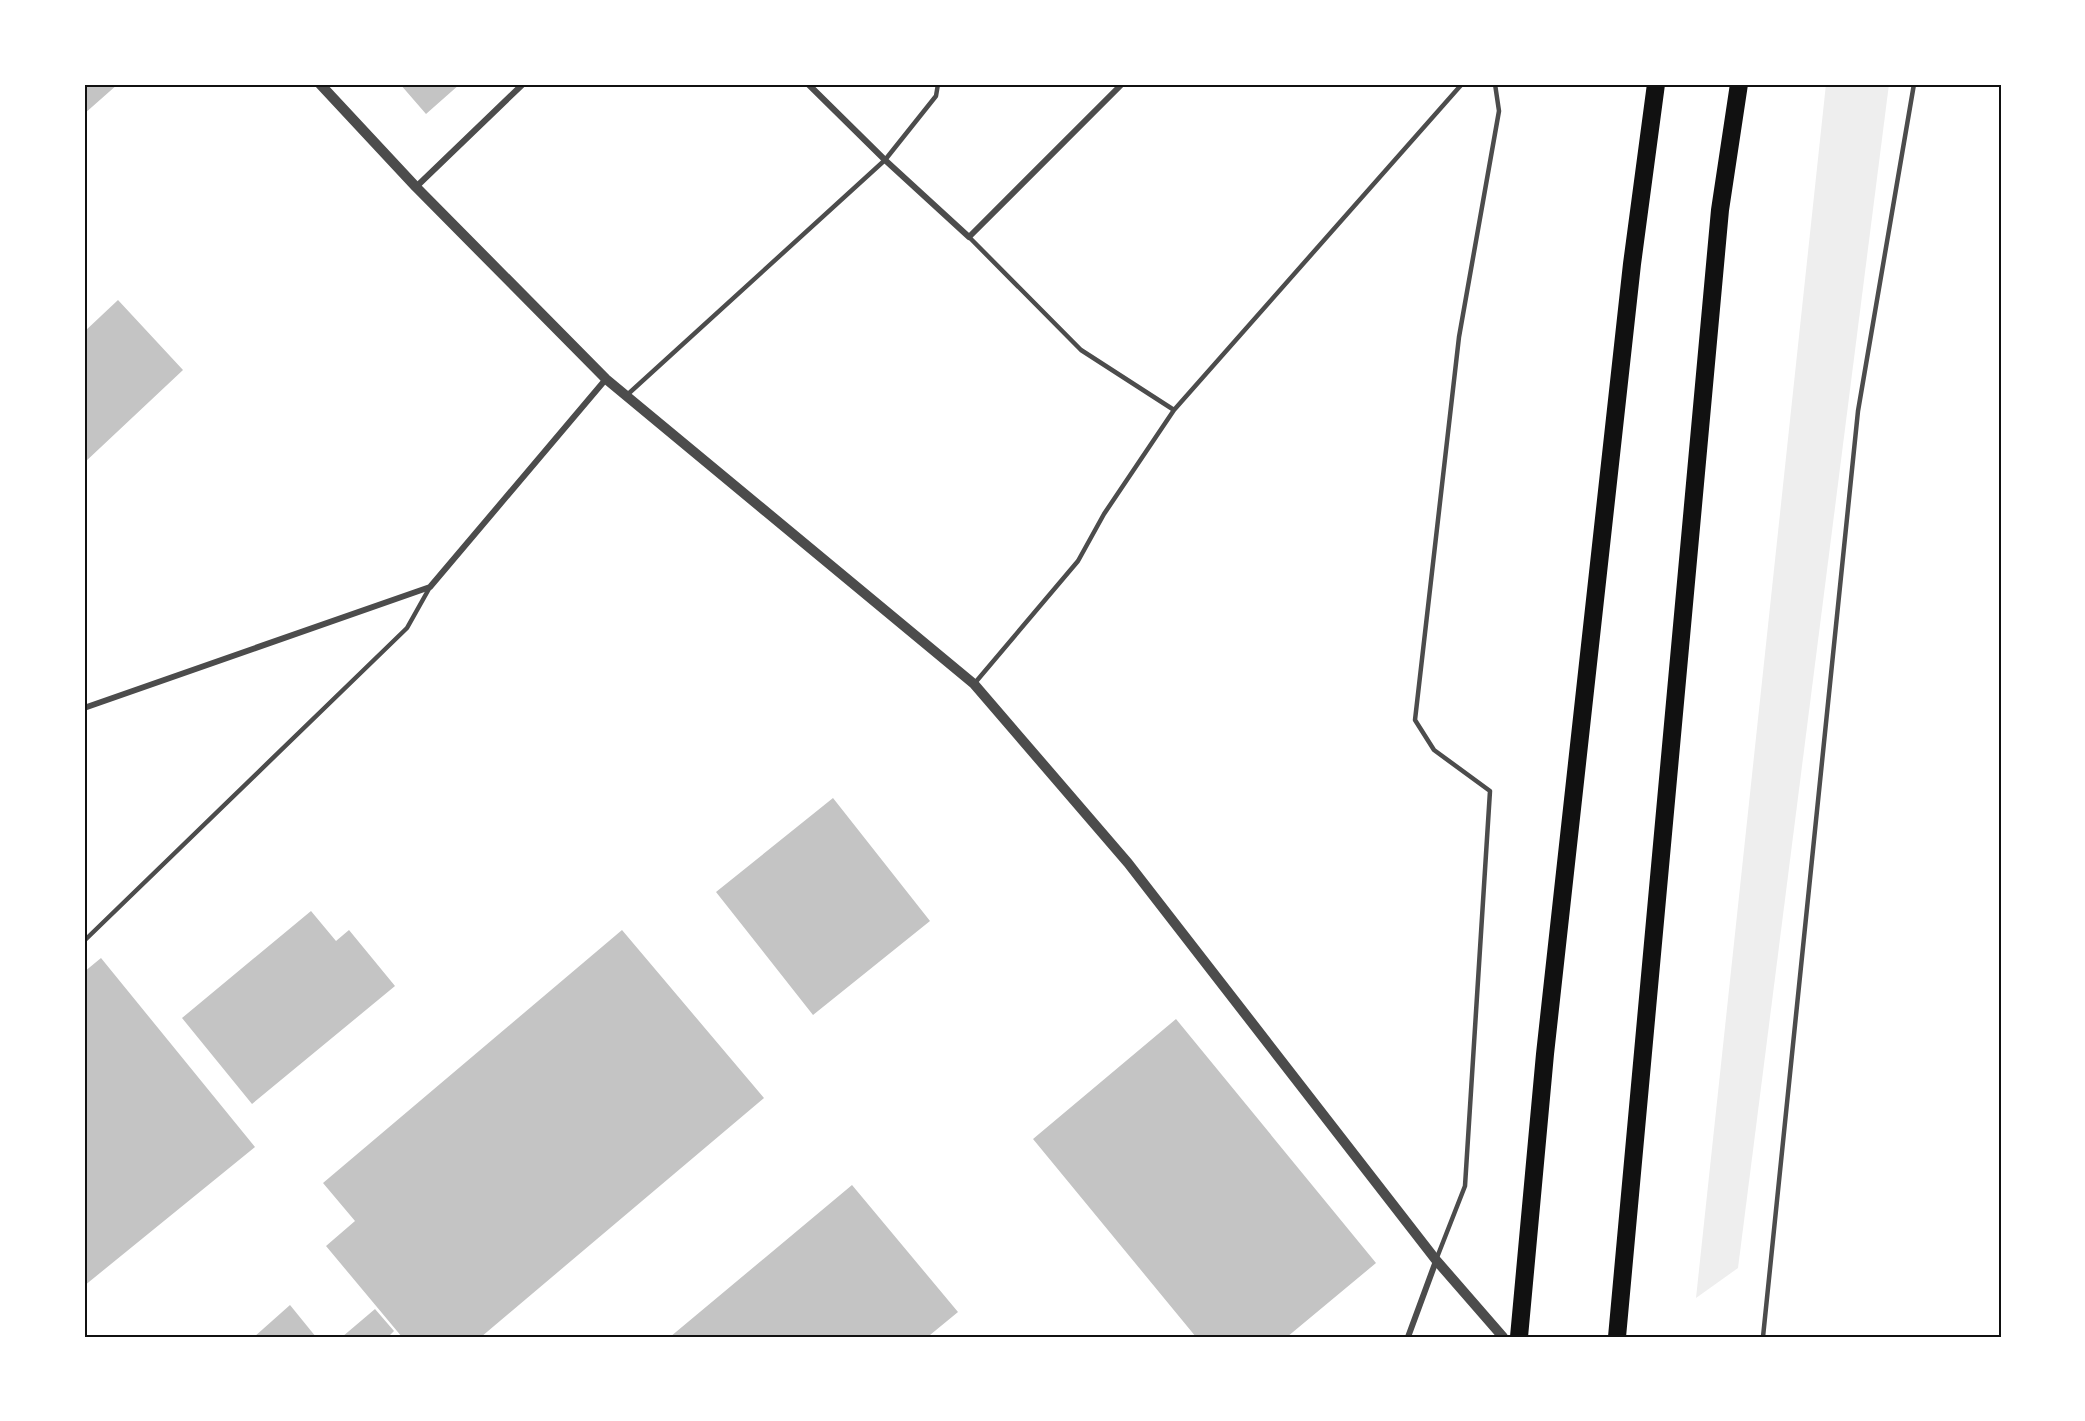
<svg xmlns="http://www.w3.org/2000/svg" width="2085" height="1421" viewBox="0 0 2085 1421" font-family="'Archivo Narrow',sans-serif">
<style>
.green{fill:#eee}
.building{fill:#c4c4c4}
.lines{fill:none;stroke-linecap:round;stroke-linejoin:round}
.service{stroke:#4c4c4c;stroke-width:4.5}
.minor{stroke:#4c4c4c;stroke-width:6}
.tertiary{stroke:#4c4c4c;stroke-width:10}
.motorway{stroke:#111;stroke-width:18}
.neatline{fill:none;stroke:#111;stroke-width:2}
</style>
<rect width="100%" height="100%" fill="#fff"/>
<path class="green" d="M1826,84H1889L1738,1268L1696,1298Z"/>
<path class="building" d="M84,84H118L84,114Z
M400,84H460L426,114Z
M118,300L183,370L84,463V332Z
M833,798L930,921L813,1015L716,892Z
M311,911L336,941L349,930L395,986L252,1104L182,1018Z
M622,930L764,1098L481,1337H402L326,1246L355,1221L323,1183Z
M101,958L255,1147L84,1286V972Z
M1176,1019L1376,1263L1287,1337H1196L1033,1139Z
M852,1185L958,1312L930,1335L932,1337H670Z
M290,1305L316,1337H254Z
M375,1309L394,1331L388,1337H342Z"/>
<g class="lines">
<path class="service" d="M969,237L1081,350L1174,410
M627,395L885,160L936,96L938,84
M974,684L1078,561L1104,514L1174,410L1462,84
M84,941L407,628L430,587
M1436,1260L1465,1186L1490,791L1434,750L1415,720L1459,337L1499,111L1495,84
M1763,1337L1858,411L1914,84"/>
<path class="minor" d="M808,84L885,160L969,237L1122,84
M416,187L523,84
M84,708L430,587L606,379
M1408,1337L1436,1261"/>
<path class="tertiary" d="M320,84L416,187L606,379L974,684L1128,863L1436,1260L1503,1337"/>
<path class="motorway" d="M1519,1337L1545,1054L1632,264L1656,84
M1617,1337L1720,210L1739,84"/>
</g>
<rect width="2085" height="1421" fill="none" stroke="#ffffff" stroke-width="171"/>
<rect x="86" y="86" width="1914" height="1250" class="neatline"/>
</svg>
